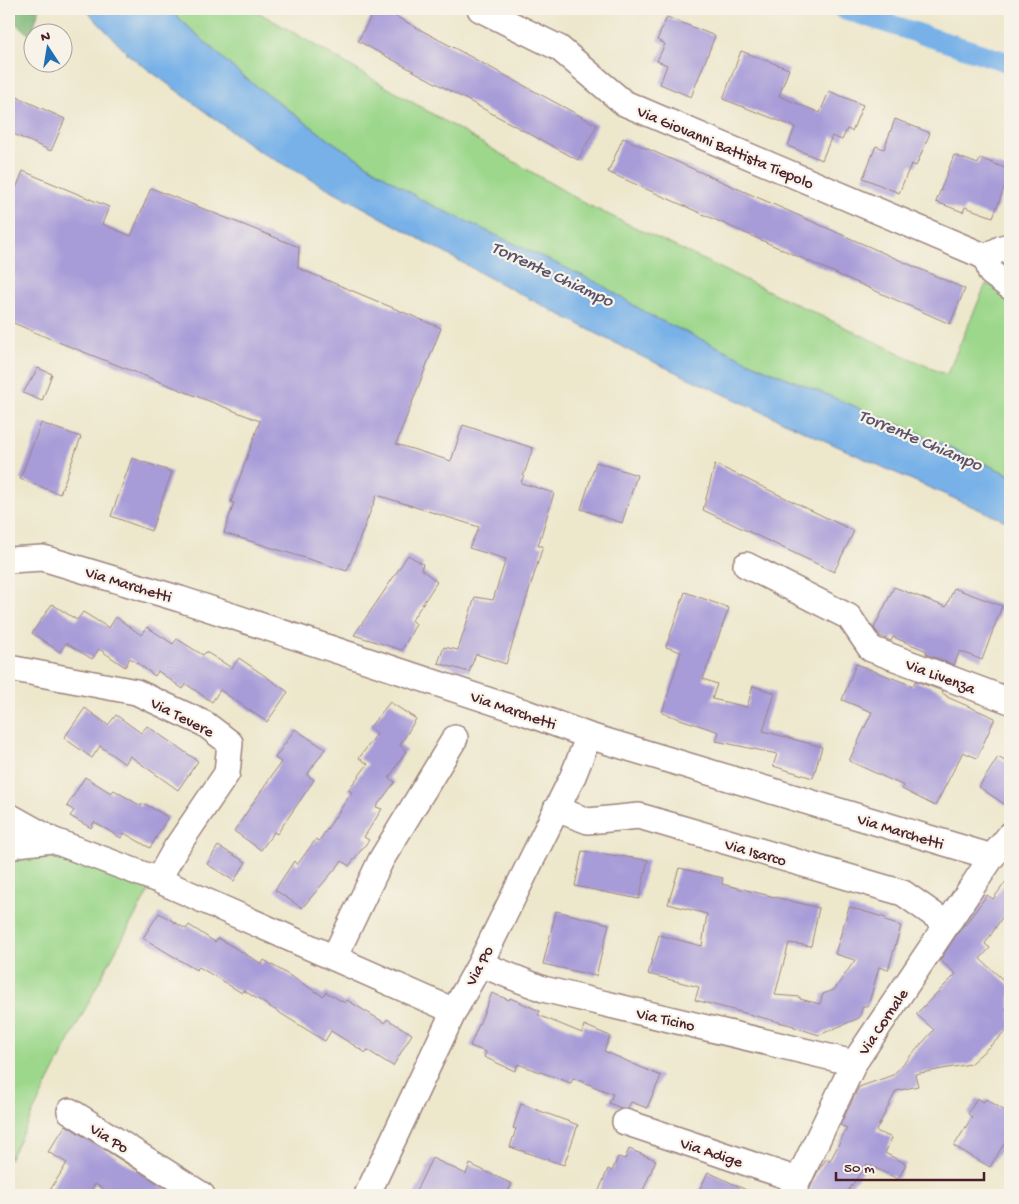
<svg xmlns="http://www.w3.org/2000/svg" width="1019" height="1204" viewBox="0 0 1019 1204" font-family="'Gochi Hand',sans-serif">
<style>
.green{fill:#9cd78b;stroke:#737b5b}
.forest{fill:#7db877;stroke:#646c51}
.water{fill:#77b1e8;stroke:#60688a}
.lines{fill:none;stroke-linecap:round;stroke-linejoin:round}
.canal{stroke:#77b1e8;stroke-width:20}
.building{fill:#a79bd8}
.minor-casing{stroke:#9c837c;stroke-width:28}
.minor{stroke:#fff;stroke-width:25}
.labels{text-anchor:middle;stroke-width:4.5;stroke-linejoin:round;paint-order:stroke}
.street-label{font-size:16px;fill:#4a1f2b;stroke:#f7f3e8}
.water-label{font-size:18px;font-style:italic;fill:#5a526d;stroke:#f7f3e8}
</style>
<rect width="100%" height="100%" fill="#f7f3e8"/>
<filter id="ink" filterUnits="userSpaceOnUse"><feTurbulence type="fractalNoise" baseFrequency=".02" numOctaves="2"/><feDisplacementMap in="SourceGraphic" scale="10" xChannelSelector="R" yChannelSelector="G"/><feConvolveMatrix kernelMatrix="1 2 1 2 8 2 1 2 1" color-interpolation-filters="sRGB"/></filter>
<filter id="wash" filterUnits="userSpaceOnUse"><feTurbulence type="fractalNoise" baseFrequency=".0096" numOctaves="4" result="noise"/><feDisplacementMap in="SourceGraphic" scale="20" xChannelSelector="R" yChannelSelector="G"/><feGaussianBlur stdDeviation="1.12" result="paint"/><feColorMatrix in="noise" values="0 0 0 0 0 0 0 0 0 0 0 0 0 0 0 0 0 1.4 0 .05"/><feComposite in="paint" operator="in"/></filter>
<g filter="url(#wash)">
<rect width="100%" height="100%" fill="#ede7cc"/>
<path class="green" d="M169,9H253L588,205L939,372L947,374L986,284L1010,294V475L914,431L765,369L651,316L600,284L423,201L328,139L240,74Z
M17,837L151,887L105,970L9,1160V841Z"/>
<path class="forest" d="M9,9H39L31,36L9,18Z"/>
<path class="water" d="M85,9H169L240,74L328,139L423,201L600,284L651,316L765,369L914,431L1010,475V523L887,469L632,352L486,276L359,205L257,150L130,56Z"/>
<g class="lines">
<path class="canal" d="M843,9L1010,63"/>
</g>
<g id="blocks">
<path class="building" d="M375,9H382L597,125L578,160L358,41Z
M667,17L715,36L691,97L660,84L667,65L657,61L665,44L657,40Z
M741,51L789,69L779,96L820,113L829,91L863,105L852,131L847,129L842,140L832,136L822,160L788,146L795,127L723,99Z
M15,96L65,119L51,151L9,132V110Z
M895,119L930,133L916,166L911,164L899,193L863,178L876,146L884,149Z
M623,138L965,289L950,324L608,172Z
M954,155L978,164L980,158L1010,170V173L993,217L965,207L963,212L936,202Z
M23,171L109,207L102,224L131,236L151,188L299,247L298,268L441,328L396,444L451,461L463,425L533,448L521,483L554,493L538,546H543L506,664L476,654L469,672L438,663L444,647L458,650L475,597L493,600L506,559L469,548L479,527L377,495L347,571L224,533L234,503L231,502L260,421L53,340L9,321V206Z
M38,368L52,374L42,401L23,393Z
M41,423L81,437L60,494L20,479Z
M132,458L172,472L151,531L111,516Z
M596,462L637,475L622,523L581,509Z
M715,464L854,531L834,572L703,510Z
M408,555L423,564L421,569L437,582L412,620L416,624L402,650L354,635L383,593Z
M894,587L946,607L954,588L1002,606L982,660L960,651L954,665L926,654L927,651L893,637L891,641L880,636L874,628Z
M685,592L729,608L703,679L717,684L712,699L747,707L753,686L775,693L763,731L822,747L813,778L773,766L777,754L716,741L719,732L662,713L681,652L666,647Z
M52,604L77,620L83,612L109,628L116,617L141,635L147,627L173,644L177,639L203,655L206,652L232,668L239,658L288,692L267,722L220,690L212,702L186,684L183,689L158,671L155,676L130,658L125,667L99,649L92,659L66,643L60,652L32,633Z
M856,664L913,686L915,681L943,691L942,693L947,696V697L995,718L977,758L963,752L935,806L902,789L904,786L849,761L872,712L842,700Z
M390,702L416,719L400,745L406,751L389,778L395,782L376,807L382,809L364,837L369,840L349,866L342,861L302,908L275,890L294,861L297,865L316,839L319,841L352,792L348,790L368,764L359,758L377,734L369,728Z
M85,708L108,725L116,715L141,733L147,726L198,761L178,790L130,756L125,764L100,746L92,758L64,738Z
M295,729L325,749L307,775L314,780L277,834L274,832L261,850L234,831L281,762L275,758Z
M998,757L1010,764V808L979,787Z
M85,777L111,793L114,790L141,806L143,803L168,817L150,848L124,833L121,838L94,822L91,828L70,816L74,811L67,806Z
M218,846L246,862L234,881L207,864Z
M582,851L648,860L639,899L575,886Z
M679,868L723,878L722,884L819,908L811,946L789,943L775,995L800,997V999L820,1004L823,994L834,990L855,960L835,954L849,907L886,918L885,921L901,926L888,970L879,967L868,1006H863L859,1018L819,1035L794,1027V1026L695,1000L699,987L648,974L659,935L702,946L707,914L668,904Z
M1010,876V905L985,944L990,948L980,959L1010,986V1028L970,1064L915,1074L918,1086L896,1091L876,1131L892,1138L885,1153L906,1164L898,1179L867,1164L845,1195H807L817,1173L826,1159L830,1161L847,1128L840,1125L859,1087L893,1075L934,1030L916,1014L956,974L940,960L964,924L965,925L987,895L993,899Z
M556,911L609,924L596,976L543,964Z
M159,913L186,929L189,925L215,942L218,938L262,964L264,960L323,996L326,992L345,1003L347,1000L385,1023L387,1019L412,1034L393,1066L367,1050L366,1053L331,1031L325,1041L243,990L242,993L199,967L196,970L143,938Z
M492,993L509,1000L510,998L540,1011L538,1015L582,1033L584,1025L610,1036L604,1051L661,1076L647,1108L631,1102L628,1108H621L609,1103L613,1094L573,1078L571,1083L518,1064L515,1071L484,1057L486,1052L470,1046Z
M977,1098L984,1102L986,1099L1010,1114V1134L990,1167L954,1146L972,1117L968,1114Z
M521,1104L578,1125L564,1165L510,1147L516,1129L513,1128Z
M66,1125L176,1195H114L95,1184L88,1195H47L67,1163L48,1152Z
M629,1149L656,1160L641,1195H597L608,1169L612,1171L618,1157L625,1159Z
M432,1158L466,1174L470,1164L512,1184L506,1195H414Z
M708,1172L757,1195H697Z"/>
</g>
</g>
<g filter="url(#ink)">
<use href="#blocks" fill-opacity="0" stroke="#9c837c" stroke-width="1"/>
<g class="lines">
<g class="minor-casing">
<path id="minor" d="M480,9L559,48L624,103L986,257L991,273L1010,287
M986,257L1002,248L1010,246
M9,560L43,558L180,599L524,712L589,736L992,857L1010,835
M746,565L849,617L871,649L1010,701
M9,668L136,692L205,724L230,743L227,773L176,848L158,880
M556,809L588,821L639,816L903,893L947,924
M9,816L52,840
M9,848L17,844L52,840L158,880L454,1011
M334,958L381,860L455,738
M480,964L543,989L854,1063
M70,1111L202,1195
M625,1122L798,1180
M367,1195L454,1011L480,964L573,776L589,736
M791,1195L854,1063L992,857"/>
</g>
<use href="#minor" class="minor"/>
</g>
</g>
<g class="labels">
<g class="street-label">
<text transform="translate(726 146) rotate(23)" y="6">Via Giovanni Battista Tiepolo</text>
<text transform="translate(129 583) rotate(17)" y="6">Via Marchetti</text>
<text transform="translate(941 675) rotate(21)" y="6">Via Livenza</text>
<text transform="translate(514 709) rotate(19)" y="6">Via Marchetti</text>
<text transform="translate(183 716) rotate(27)" y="6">Via Tevere</text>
<text transform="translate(901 830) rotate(17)" y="6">Via Marchetti</text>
<text transform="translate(756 851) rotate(16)" y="6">Via Isarco</text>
<text transform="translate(478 965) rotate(-62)" y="6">Via Po</text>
<text transform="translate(666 1018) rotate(13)" y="6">Via Ticino</text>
<text transform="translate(882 1021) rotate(-56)" y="6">Via Cornale</text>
<text transform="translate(110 1137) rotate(32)" y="6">Via Po</text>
<text transform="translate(712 1151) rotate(18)" y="6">Via Adige</text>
</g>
<g class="water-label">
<text transform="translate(553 273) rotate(25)" y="6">Torrente Chiampo</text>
<text transform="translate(921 439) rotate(23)" y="6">Torrente Chiampo</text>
</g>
</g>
<rect width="1019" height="1204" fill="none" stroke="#f7f3e8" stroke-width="30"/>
<g transform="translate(48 48) rotate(348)"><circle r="24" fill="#f7f3e8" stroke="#b29e9c"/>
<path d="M0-4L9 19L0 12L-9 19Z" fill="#1f6fb2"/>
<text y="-8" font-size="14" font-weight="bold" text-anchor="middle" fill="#4a1f2b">N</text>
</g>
<path d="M836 1172v8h148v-8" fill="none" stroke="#4a1f2b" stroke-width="2.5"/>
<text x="844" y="1172" font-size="15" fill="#4a1f2b" stroke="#f7f3e8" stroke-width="4" paint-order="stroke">50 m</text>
</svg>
